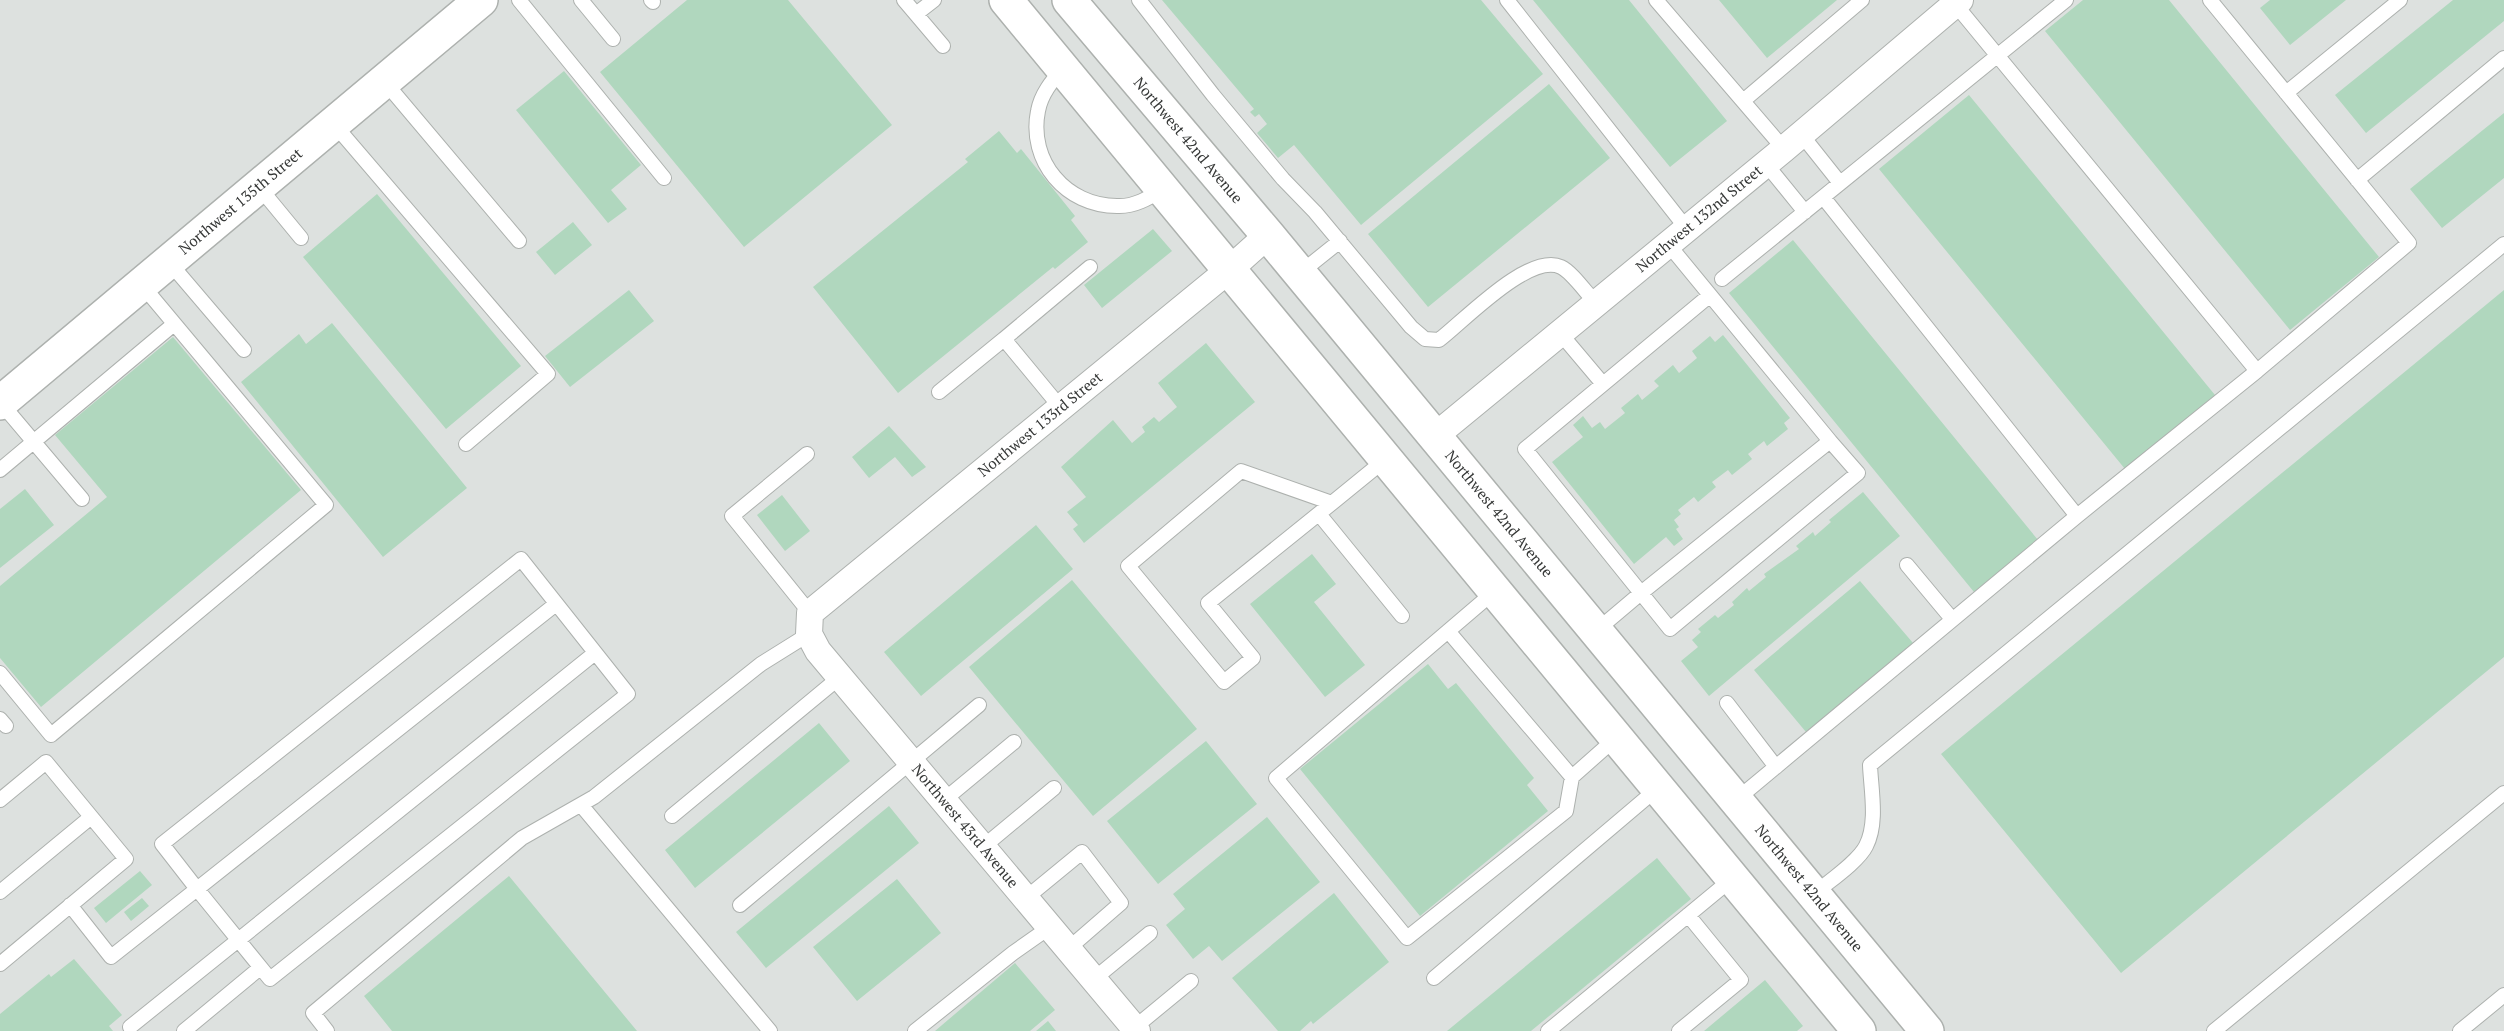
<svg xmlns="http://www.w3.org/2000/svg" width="2504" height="1031" viewBox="0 0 2504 1031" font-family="'PT Serif',serif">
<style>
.building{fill:#b0d7be}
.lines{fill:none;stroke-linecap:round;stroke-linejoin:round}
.service-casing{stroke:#adb1ae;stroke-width:16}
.minor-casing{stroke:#adb1ae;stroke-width:28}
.secondary-casing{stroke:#adb1ae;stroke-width:36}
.service{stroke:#fff;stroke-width:14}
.minor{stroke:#fff;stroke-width:26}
.secondary{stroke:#fff;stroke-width:33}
.labels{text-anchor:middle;stroke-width:6;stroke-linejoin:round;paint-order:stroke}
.street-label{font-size:15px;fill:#353736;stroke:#fff}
</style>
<rect width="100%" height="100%" fill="#dde1df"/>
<path class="building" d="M687,0H788L892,125L744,247L600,72Z
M1162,0H1481L1543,74L1361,225L1294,145L1278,158L1257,133L1267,124L1259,114L1255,117L1250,112L1254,109Z
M1533,0H1629L1727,121L1670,167Z
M1719,0H1837L1767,58Z
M2083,0H2169L2379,257L2290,330L2045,31Z
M2270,0H2346L2290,45L2260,8Z
M2453,0H2504V21L2366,133L2335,95Z
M564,71L641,165L611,190L627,209L608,223L516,110Z
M1549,84L1610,158L1428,307L1368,234Z
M1969,95L2215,395L2125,469L1879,169Z
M2504,113V178L2442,228L2410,189Z
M999,131L1017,153L1021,149L1075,216L1071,220L1088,242L1055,269L1053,267L898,393L813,287L968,162L965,159Z
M377,194L521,366L446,429L303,257Z
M573,222L592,245L555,275L536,252Z
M1153,229L1172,251L1102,308L1084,285Z
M1793,240L2038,540L1974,592L1729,293Z
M629,290L654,321L570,387L545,356Z
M2504,290V657L2121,973L1941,754Z
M332,323L467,488L383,557L241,382L299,334L306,344Z
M1723,335L1790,418L1784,423L1788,429L1767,446L1764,441L1748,454L1752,459L1732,475L1728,470L1712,482L1716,487L1698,502L1694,497L1678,510L1681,514L1674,520L1679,527L1676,529L1683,539L1674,546L1666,537L1634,564L1552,462L1583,437L1573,425L1583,416L1592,428L1600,422L1605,429L1625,413L1621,408L1638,394L1642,400L1659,386L1654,381L1673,365L1679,373L1697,358L1692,351L1710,336L1715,342Z
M173,337L301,490L41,707L0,658V586L107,497L55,435Z
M1206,343L1255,402L1084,543L1073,529L1078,525L1067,512L1086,497L1061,467L1113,420L1132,443L1145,432L1142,427L1154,417L1159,422L1177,407L1158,383Z
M889,426L926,467L912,477L895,457L869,478L852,457Z
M25,489L54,525L0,568V509Z
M1863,492L1900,536L1709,696L1681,661L1698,647L1692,640L1701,632L1698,629L1715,615L1718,618L1734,605L1732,602L1747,588L1749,591L1766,577L1764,574L1799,549L1796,546L1813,532L1815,536L1831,522L1829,520Z
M782,495L810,531L785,551L757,515Z
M1036,525L1073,569L921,696L884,652Z
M1312,554L1336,584L1314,602L1365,665L1325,697L1250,604Z
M1072,580L1197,729L1093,816L969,667Z
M1860,581L1913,643L1806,732L1754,670Z
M1428,664L1448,689L1456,683L1534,778L1527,785L1548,811L1420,916L1300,769Z
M819,723L850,761L695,888L665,850Z
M1206,741L1257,804L1158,884L1107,821Z
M889,806L919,843L766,968L736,932Z
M1267,817L1320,882L1222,961L1209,946L1193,959L1166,925L1185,909L1173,894Z
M1657,858L1691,899L1531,1031H1447Z
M140,871L152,885L106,923L94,908Z
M509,876L637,1031H392L364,996Z
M897,879L941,933L857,1001L813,947Z
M1334,893L1389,962L1313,1024L1311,1021L1300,1031H1278L1232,978Z
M142,898L149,906L131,921L124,912Z
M74,959L122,1015L109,1026L113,1031H0V1014L49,974L51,977Z
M1015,963L1055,1010L1030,1031H935Z
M1765,980L1803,1026L1797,1031H1704Z
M1048,1021L1056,1031H1036Z"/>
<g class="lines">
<g class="service-casing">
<path id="service" d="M519,0L664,178
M581,0L613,39
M651,0L653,2
M904,0L943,46
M1139,0L1213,95L1283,179L1315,212L1411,327L1425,339L1439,340C1464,321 1529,252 1561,267C1572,272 1587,294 1596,303
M1507,0L1687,229
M1656,0L1784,149
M1955,4L2257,371L2409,243L2210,0
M916,14L934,0
M1063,68C1052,81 1041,94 1038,111C1028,161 1066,206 1117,206C1134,207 1149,198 1163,189
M384,81L519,241
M2286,93L2400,0
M1743,101L1862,0
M333,123L548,374L466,444
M1801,134L1840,183
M1766,164L1805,212
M2357,180L2504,58
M259,187L301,238
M1823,197L2077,516
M1668,244L1830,441L1641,593L1525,449L1709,296
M169,262L244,350
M1300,273L1340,241
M1722,279L2066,0
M1560,333L1603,384
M939,392L1004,339
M1,403L82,499
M1061,408L1004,339L1090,267
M807,454L732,516L810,613
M0,470L174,324
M1332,503L1208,603L1253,658L1224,682L1128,566L1241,471L1332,503L1386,459
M1319,514L1402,616
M1907,565L1952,619
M1495,591L1276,778L1407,938L1566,811L1572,777L1616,738
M1448,631L1572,777
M1596,631L1641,593L1670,629L1858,473L1830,441
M0,673L51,735L326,505L142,285
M1727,703L1776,767
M0,719L6,726
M0,800L46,762L126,859L0,964
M944,800L1014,742
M1736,800L2077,516L2257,371
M581,805L770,1031
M672,816L840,677
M983,847L1054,788
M0,892L91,817
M1814,894C1828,882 1858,862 1866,846C1878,823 1871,790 1870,765L2504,244
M1026,898L1082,852L1121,903L1068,949
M70,905L111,957L197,889L162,844L521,559C557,604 592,649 628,694L270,979L197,889L556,604
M740,905L979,705
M1434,978L1658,788
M1094,979L1150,933
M130,1027L595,653
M1134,1028L1191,981
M184,1031L260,968
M327,1031L313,1013L522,838L594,797L761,664L809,634
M915,1031L1013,953L1050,927
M1548,1031L1733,878
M1679,1031L1741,980L1688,915
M2214,1031L2504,793
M2460,1031L2504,995"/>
</g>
<g class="minor-casing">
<g id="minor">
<path id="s1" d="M1435,436L1784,149L1960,0"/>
<path id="s2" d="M1137,1031L818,651L809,634L810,613L1230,269L1268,235"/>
</g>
</g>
<g class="secondary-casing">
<g id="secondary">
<path d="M1006,0L1859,1031"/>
<path id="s3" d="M1069,0L1268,235L1927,1031"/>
<path id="s4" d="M0,403L481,0"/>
</g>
</g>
<use href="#service" class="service"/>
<use href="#minor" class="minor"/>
<use href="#secondary" class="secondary"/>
</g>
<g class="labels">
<g class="street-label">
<text dy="5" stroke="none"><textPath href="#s3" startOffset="184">Northwest 42nd Avenue</textPath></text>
<text dy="5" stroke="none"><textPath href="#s4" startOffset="314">Northwest 135th Street</textPath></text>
<text dy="5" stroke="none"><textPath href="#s1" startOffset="342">Northwest 132nd Street</textPath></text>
<text dy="5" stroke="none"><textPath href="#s2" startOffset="834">Northwest 133rd Street</textPath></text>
<text dy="5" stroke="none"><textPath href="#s3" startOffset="670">Northwest 42nd Avenue</textPath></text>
<text transform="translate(965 826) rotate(50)" y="5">Northwest 43rd Avenue</text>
<text dy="5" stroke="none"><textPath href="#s3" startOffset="1156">Northwest 42nd Avenue</textPath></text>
</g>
</g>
</svg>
